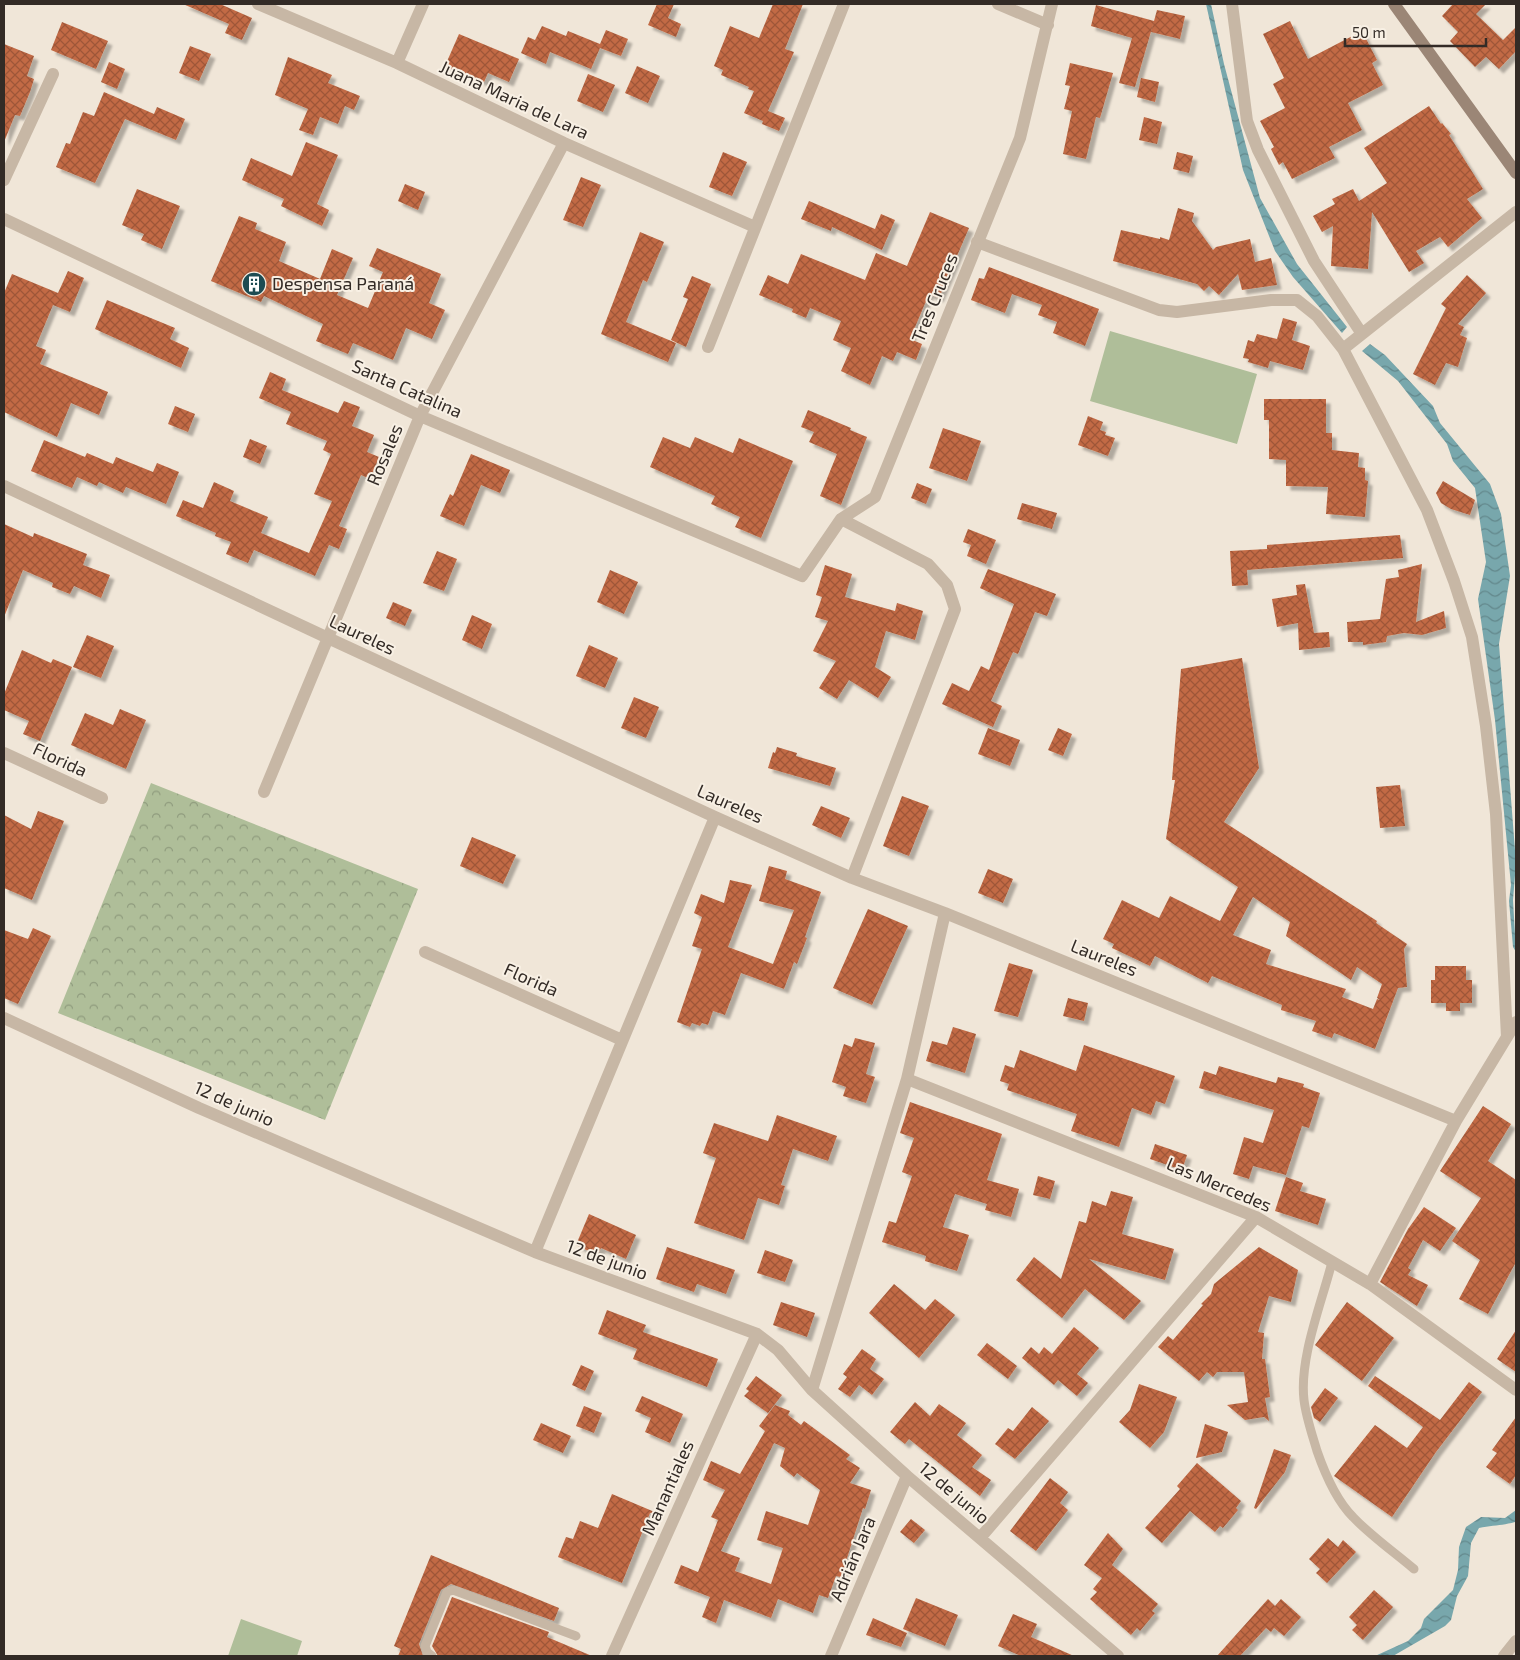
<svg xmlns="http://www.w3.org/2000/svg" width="1520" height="1660" viewBox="0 0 1520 1660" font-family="'Exo 2',sans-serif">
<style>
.forest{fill:url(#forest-crowns)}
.pitch{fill:#afbe99}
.water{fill:url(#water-waves)}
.building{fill:url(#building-cross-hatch);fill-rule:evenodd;filter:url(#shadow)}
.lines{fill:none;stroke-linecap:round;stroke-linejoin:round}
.lane{stroke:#c7b7a5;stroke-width:9}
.street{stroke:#c7b7a5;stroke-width:12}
.secondary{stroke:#9b8676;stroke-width:12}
.labels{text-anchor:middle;stroke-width:4;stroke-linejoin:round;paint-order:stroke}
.street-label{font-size:18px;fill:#332b26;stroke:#f8f0e4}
.poi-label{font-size:18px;fill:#332b26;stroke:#f8f0e4;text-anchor:start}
</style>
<defs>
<pattern id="forest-crowns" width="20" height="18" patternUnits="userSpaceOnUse" patternTransform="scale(1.25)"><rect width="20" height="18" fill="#afbe99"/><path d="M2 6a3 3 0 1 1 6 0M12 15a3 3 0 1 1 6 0" fill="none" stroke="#8f9b7d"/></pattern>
<pattern id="water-waves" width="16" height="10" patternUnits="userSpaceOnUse" patternTransform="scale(1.25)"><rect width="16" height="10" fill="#78a7ac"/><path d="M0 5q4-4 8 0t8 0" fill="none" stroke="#63888c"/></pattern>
<pattern id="building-cross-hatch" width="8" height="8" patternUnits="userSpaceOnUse" patternTransform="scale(1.25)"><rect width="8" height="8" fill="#c26a44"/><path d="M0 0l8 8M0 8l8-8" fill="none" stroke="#9e5739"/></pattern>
<filter id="shadow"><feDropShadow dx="4.5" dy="4.5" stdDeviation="1" flood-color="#0004"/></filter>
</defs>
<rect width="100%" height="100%" fill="#f0e6d8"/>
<path class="forest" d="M151,783L418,889L325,1120L58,1013Z"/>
<path class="pitch" d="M1110,331L1257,374L1237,444L1090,401Z
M241,1619L302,1641L297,1656H228Z"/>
<path class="water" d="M1206,4H1211L1224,64L1260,198L1297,264L1347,327L1342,333L1293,277L1275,251L1243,170Z
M1370,344L1385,355L1433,406L1440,423L1490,484L1501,514L1510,576L1499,644L1516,863L1513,900L1516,952L1513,947L1509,901L1511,885L1495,720L1478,599L1486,562L1475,488L1453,461L1447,444L1398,381L1362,351Z
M1516,1510L1515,1522C1501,1526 1492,1525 1479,1528L1471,1543L1468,1576L1457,1596L1451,1620L1445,1626L1393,1656H1375L1408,1641L1421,1628L1424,1619L1453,1590L1458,1570L1459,1547L1466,1527L1481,1517L1505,1518Z"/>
<path class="building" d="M183,4H220L252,18L242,40L225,33L229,24Z
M657,4H674L668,18L681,24L676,37L648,25Z
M773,4H803L785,49L794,52L768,111L785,118L779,131L762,124L763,121L744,113L754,91L748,89L749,87L721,75L723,70L714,66L730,26L759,38Z
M1453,4H1486L1476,14L1503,40L1516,27V51L1499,69L1486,57L1475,67L1450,41L1458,32L1442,16Z
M1096,5L1154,21L1135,87L1119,83L1132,38L1091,26Z
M1157,10L1185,16L1180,39L1151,32Z
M1290,21L1308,59L1362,31L1377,60L1372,63L1383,85L1348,103L1362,130L1329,147L1335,158L1292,179L1283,162L1279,165L1271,149L1274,147L1260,121L1285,108L1273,84L1284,78L1263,34Z
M62,22L108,41L96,69L51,50Z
M542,26L566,36L568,31L600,44L606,30L628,39L621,56L600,48L591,69L550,52L546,64L521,53L528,37L535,40Z
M459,34L519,59L509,82L488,73L484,82L445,66Z
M4,44L34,56L27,76L34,79L30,92L20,116L15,115L4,142Z
M190,46L211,54L199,81L179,73Z
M288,57L332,75L328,83L360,96L354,110L345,106L338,124L320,117L313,135L299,130L308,109L275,95Z
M109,62L125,69L117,89L101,82Z
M1070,63L1113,73L1100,118L1096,117L1086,159L1063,154L1072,111L1064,109L1070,86L1065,85Z
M637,66L660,76L648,103L625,93Z
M588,74L615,85L603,112L577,101Z
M1141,78L1159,82L1155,102L1137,97Z
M104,92L154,114L157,107L185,119L176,140L125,119L95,183L56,167L66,143L70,144L83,112L94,116Z
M1429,106L1441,124L1442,123L1451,134L1449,135L1483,189L1467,199L1482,218L1448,247L1440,237L1416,251L1424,263L1409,272L1372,212L1368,269L1331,266L1333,226L1322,232L1313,216L1335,204L1332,199L1353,189L1359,201L1387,183L1364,148Z
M1144,117L1162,122L1157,144L1139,140Z
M306,142L338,155L317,204L329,210L322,226L281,206L284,199L242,180L251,158L292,176Z
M723,152L747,162L732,196L709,187Z
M1177,152L1193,156L1189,173L1173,169Z
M581,177L601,185L583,227L563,220Z
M405,184L425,192L418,210L398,201Z
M137,189L180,206L162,249L141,240L144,234L122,225Z
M809,201L875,229L881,214L895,220L882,250L832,227L831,231L801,219Z
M1178,208L1194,213L1192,221L1213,250L1216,247L1250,239L1255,262L1271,258L1277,285L1242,290L1238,274L1219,295L1209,286L1204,291L1197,284L1113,261L1121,230L1160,239V237L1169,240Z
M930,212L969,228L939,298L929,294L910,339L922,344L916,360L897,352L893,361L882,356L870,385L841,371L851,348L833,340L841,321L810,308L806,318L792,312L793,309L759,295L768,275L788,284L801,254L865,280L876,253L907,266Z
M239,216L257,223L255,229L286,242L279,261L320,279L332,249L353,258L337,295L368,308L383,272L369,266L377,248L441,274L429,303L445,310L432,339L406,328L393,360L353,343L348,354L316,341L323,324L264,296L261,302L211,281Z
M640,232L664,242L647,282L643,280L626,322L676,343L668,362L601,334Z
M989,267L1099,309L1085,346L1053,333L1057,322L1038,315L1042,305L1012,294L1005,313L971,300L979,278L984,279Z
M68,271L84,278L70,312L53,305L36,346L46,350L40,364L108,392L99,415L71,403L57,437L4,412V293L12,274L58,293Z
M1467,275L1486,293L1458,324L1464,327L1460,335L1467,338L1458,367L1446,363L1435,385L1413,374L1446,308L1441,304Z
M692,276L711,284L686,347L671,340L688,299L683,297Z
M107,300L175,328L170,339L189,348L181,368L95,329Z
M1283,318L1297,322L1292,340L1310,346L1303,370L1270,361L1268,368L1248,362L1249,359L1243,358L1248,340L1254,342L1257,334L1277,339Z
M270,372L286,379L282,390L338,413L344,401L360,407L352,426L374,435L367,452L379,457L370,479L361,475L339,526L347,529L339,549L329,545L315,576L254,550L248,563L226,554L231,542L215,536L216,533L176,516L183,500L203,508L214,482L234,491L230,501L268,517L261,533L309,553L332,501L314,494L331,454L323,450L327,441L286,424L291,412L259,398Z
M1264,399H1326V433H1332V450L1359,453L1358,467L1365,468V480L1368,481L1365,517L1326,514L1328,487L1286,486V460L1269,459V420H1264Z
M175,406L195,414L188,432L168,424Z
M808,410L851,428L850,430L867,437L841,505L820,496L837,454L809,442L814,432L801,427Z
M1088,416L1103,422L1100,430L1106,432L1105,435L1115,438L1108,456L1078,445Z
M943,428L981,441L967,481L929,468Z
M663,437L690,448L695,437L733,453L739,438L793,461L761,538L735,527L740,517L711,504L715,496L650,467Z
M250,439L267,446L260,464L243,457Z
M44,440L85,457L87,453L113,464L116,457L153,472L157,463L179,472L166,504L126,487L123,493L99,482L97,486L77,477L72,488L31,471Z
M471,454L510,470L500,493L481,485L464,526L440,516L450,494L453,496Z
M1443,481L1475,500L1470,515L1451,509L1441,503L1436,493Z
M917,483L932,489L926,504L911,498Z
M1022,503L1057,513L1052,529L1017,519Z
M4,524L33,537L34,533L87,554L83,565L110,575L101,598L74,586L70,594L52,587L53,583L23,570L4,617Z
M968,529L996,540L986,564L967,556L971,545L963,542Z
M1400,535L1403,558L1247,570L1248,585L1232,586L1230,551L1267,549V545Z
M437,551L457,559L444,591L423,583Z
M1422,564L1416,622L1444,611L1446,628L1422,635L1404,633L1387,636L1386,642L1363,645V642H1348L1347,622L1380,619L1386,579L1399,577L1398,570Z
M825,565L852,574L845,597L895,611L897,603L923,611L915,640L886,631L875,667L891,677L878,698L849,680L837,699L819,688L836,661L813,651L828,621L815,617L822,597L816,595Z
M988,569L1056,594L1047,616L1035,612L1018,654L1013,652L991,701L1002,706L993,727L942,704L952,683L969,691L981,666L989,670L1014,604L980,588Z
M610,570L638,582L624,614L597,602Z
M1305,584L1314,633L1329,632L1330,647L1299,650L1298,623L1277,627L1272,599L1297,595L1296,585Z
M393,602L412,610L405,626L386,618Z
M472,615L492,624L482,649L462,640Z
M87,635L114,646L101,678L73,667Z
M589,645L618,658L605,688L576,676Z
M22,650L51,663L53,659L72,667L40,741L23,734L29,721L4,710V694Z
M1242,658L1259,768L1224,822L1377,921L1376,923L1407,944L1404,949L1407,987L1398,988L1375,1049L1334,1033L1332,1038L1312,1031L1316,1021L1281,1010L1282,1005L1212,976L1208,983L1155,956L1150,966L1112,948L1114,944L1103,939L1122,900L1159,918L1170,896L1220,921L1238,887L1166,839L1175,780H1172L1181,669ZM1253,897L1290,922L1286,936L1351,980L1357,967L1382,984L1377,998L1380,1000L1377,999L1373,1009L1342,997L1346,989L1266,964L1271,950L1233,935Z
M634,697L659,707L646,738L621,728Z
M120,709L146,720L126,769L71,745L85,713L113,725Z
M988,728L1020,740L1010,766L978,754Z
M1058,728L1072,734L1063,756L1048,750Z
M777,747L797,753L796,756L836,768L830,786L768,768L773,752L775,753Z
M1400,785L1405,826L1380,828L1376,787Z
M902,796L929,806L909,856L883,846Z
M821,806L850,818L841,838L812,825Z
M38,811L64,821L32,900L4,888V815L31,829Z
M472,837L516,855L503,884L460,866Z
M769,866L787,871L785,879L821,892L805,937L807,938L797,964L794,962L784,989L741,973L725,1015L713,1011L708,1025L702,1023L700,1026L692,1023L690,1027L677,1022L702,949L692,946L702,917L694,913L701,894L724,903L730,880L752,885L728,947L773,964L794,910L759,901Z
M988,869L1013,879L1003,903L978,893Z
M868,909L908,926L872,1005L833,988Z
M33,928L51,936L18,1004L4,998V930L28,939Z
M1009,963L1033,970L1018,1017L994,1011Z
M1435,966H1466V980H1472V1003H1460V1011H1446V1003H1431V980H1435Z
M1068,998L1088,1003L1084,1021L1063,1016Z
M953,1027L976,1034L965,1073L926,1061L932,1041L947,1045Z
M855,1038L875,1043L866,1074L875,1077L866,1103L843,1096L846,1087L832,1082L844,1044L852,1047Z
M1084,1045L1175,1076L1165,1104L1156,1101L1151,1115L1132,1108L1119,1147L1071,1131L1077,1114L1007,1090L1009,1084L1000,1081L1005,1065L1014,1068L1020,1050L1076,1071Z
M1219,1066L1276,1083L1278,1077L1304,1084L1303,1087L1320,1093L1309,1128L1302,1126L1286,1175L1253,1166L1249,1179L1233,1174L1244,1137L1263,1143L1274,1110L1199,1088L1204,1071L1216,1075Z
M910,1102L1002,1134L987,1180L1019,1189L1011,1217L985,1210L987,1204L955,1194L943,1227L969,1235L957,1271L925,1261L926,1256L882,1242L889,1221L896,1223L912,1176L902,1172L914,1138L900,1133Z
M1483,1106L1511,1124L1488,1161L1516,1180V1262L1488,1314L1459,1299L1480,1260L1452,1241L1481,1198L1440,1171Z
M777,1115L837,1136L828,1161L793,1149L781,1185L785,1186L779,1205L758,1198L744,1240L694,1223L716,1158L703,1153L714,1123L768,1141Z
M1155,1144L1187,1155L1182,1170L1150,1159Z
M1038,1176L1055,1181L1050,1199L1033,1195Z
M1286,1177L1303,1183L1300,1191L1326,1199L1318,1225L1275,1211Z
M1111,1191L1133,1197L1122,1234L1174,1249L1165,1280L1089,1259L1141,1301L1124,1320L1085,1289L1062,1318L1016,1280L1034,1257L1061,1279L1079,1221L1086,1223L1092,1201L1106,1206Z
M1424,1207L1456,1228L1440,1251L1423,1240L1408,1268L1411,1270L1408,1275L1428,1285L1417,1306L1380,1282L1408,1229Z
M589,1214L636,1235L626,1259L601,1248L597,1255L576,1245Z
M667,1247L735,1270L726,1294L697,1284L694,1292L656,1279Z
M1259,1247L1298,1270L1291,1302L1269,1296L1258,1332L1264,1333L1262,1359H1265L1270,1397L1265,1398L1269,1421L1264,1417L1245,1420L1227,1405L1248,1402L1244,1372H1217L1213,1377L1207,1372L1199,1381L1158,1347L1168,1336L1173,1340L1203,1305L1201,1304L1211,1294L1214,1284Z
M765,1250L793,1260L785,1282L757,1273Z
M894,1284L925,1310L935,1299L955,1315L919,1358L869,1313Z
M781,1302L815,1313L807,1337L773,1325Z
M1347,1302L1394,1338L1362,1381L1315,1345Z
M607,1310L646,1325L643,1332L718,1359L707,1387L633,1359L637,1349L598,1334Z
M1074,1327L1099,1348L1077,1374L1088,1383L1077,1396L1058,1380L1054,1385L1022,1358L1031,1347L1039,1354L1044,1347L1052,1354Z
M1516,1330V1372L1497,1359Z
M987,1343L1017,1366L1008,1379L977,1355Z
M862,1349L876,1359L870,1369L884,1379L872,1395L859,1385L850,1397L838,1389L847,1377L843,1374Z
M581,1365L594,1371L585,1391L572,1385Z
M756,1376L782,1395L768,1413L744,1396L749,1391L746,1389Z
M1375,1376L1440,1420L1469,1382L1482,1392L1436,1452L1392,1517L1334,1476L1375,1425L1407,1448L1423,1427L1368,1386Z
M1139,1384L1177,1397L1164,1432L1150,1448L1119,1422L1130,1410Z
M1325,1388L1338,1398L1320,1422L1314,1418L1311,1407Z
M642,1396L683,1414L670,1443L645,1432L651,1418L635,1411Z
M915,1402L930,1416L939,1404L966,1423L957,1435L982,1455L972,1467L991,1480L980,1496L909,1439L905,1444L890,1432Z
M775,1405L790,1411L788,1415L801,1425L804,1421L850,1455L846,1459L860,1468L850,1483L871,1490L865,1509L863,1508L841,1577L836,1576L828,1598L819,1595L813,1613L778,1599L771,1618L724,1600L716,1623L702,1617L710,1597L674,1583L681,1565L698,1572L718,1520L711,1517L725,1490L703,1480L711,1461L740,1474L765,1431L759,1426ZM774,1443L785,1448L780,1466L794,1477L797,1473L820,1490L808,1525L766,1511L757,1540L783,1548L771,1584L735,1571L740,1558L721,1551Z
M584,1406L602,1413L594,1433L576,1426Z
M1032,1407L1049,1421L1015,1459L995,1444L1008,1428L1013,1431Z
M1516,1417V1475L1510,1484L1486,1467L1497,1453L1492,1450Z
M541,1423L571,1436L563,1453L533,1440Z
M1205,1424L1228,1432L1222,1452L1196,1458Z
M1274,1449L1291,1455L1285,1472L1256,1509L1254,1508Z
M1197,1463L1241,1501L1236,1508L1238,1510L1223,1528L1220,1526L1215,1532L1190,1511L1162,1543L1145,1528L1180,1489L1177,1486Z
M1050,1478L1068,1492L1060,1503L1068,1510L1036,1551L1010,1531Z
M612,1494L657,1513H650L622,1583L558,1557L566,1537L573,1539L580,1521L598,1528Z
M911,1519L925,1530L914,1543L900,1532Z
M1108,1533L1123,1549L1112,1565L1158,1604L1152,1611L1155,1613L1140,1631L1137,1628L1131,1635L1090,1599L1097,1592L1093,1589L1102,1578L1084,1565Z
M1328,1538L1338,1547L1343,1540L1356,1552L1327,1583L1316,1573L1320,1569L1309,1559Z
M431,1555L559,1608L554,1621L451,1584L441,1590L419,1644L423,1656H398L401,1649L394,1646Z
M1374,1590L1393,1607L1363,1640L1352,1630L1357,1625L1349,1617Z
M452,1597L549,1632L547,1637L592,1656H438L432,1646Z
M916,1598L958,1615L945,1646L903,1629Z
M1268,1599L1275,1606L1281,1599L1301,1617L1284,1636L1274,1628L1271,1632L1266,1628L1240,1656H1217Z
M1013,1614L1037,1624L1031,1637L1074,1656H1021L998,1646Z
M873,1618L907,1633L901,1647L866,1635Z"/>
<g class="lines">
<path class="lane" d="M1332,1262C1322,1302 1299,1358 1304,1400C1306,1417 1312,1434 1317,1451C1325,1474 1336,1500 1353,1517C1371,1536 1394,1552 1414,1569
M432,1656L427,1652L425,1646L447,1592L453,1590L576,1636"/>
<path class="street" d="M258,4L397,63L564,143L755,227
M998,4L1048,25
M1232,4L1247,121L1258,150L1314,261L1362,334
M397,63L423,4
M4,180L53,74
M4,219L420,416L802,576L841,519L875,497L1020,138L1052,4
M977,242L1159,310L1177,312L1271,300H1297L1317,316L1343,349L1427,510L1454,581L1472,637L1486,726L1496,814L1507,1037
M708,347L844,4
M1343,349L1516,212
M4,486L328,638L715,817L852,878L945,913L1456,1121
M841,519L928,564L947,585L955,609L852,878
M4,753L102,798
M264,792L420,416L564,143
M425,952L622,1040
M4,1018L199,1108L535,1252L757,1334L778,1350L812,1390L907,1476L1118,1656
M907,1079L1256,1217L1370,1284L1516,1390
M535,1252L715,817
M1370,1284L1456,1121L1516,1022
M812,1390L907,1079L945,913
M980,1538L1256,1217
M612,1656L757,1334
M831,1656L907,1476
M1504,1656L1516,1641"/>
<path class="secondary" d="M1394,4L1516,173"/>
</g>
<defs>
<g id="building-disc" transform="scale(1.25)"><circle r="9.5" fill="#1d4c53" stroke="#f8f0e4"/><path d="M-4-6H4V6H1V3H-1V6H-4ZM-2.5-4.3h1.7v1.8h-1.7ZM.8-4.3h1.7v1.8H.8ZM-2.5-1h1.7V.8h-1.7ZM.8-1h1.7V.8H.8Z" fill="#fff"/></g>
</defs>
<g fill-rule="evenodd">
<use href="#building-disc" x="254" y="284"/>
</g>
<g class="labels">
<g class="street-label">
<text transform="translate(514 100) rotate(25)" y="6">Juana Maria de Lara</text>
<text transform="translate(935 298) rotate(-68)" y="6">Tres Cruces</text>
<text transform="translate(407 389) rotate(24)" y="6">Santa Catalina</text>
<text transform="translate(385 455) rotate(-67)" y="6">Rosales</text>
<text transform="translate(362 635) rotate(25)" y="6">Laureles</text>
<text transform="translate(60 760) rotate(25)" y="6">Florida</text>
<text transform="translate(730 804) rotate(24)" y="6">Laureles</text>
<text transform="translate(1104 958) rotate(22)" y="6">Laureles</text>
<text transform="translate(531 980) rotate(24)" y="6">Florida</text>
<text transform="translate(234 1104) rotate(24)" y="6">12 de junio</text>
<text transform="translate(1219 1185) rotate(23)" y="6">Las Mercedes</text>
<text transform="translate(607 1260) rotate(20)" y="6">12 de junio</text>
<text transform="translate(668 1488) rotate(-66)" y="6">Manantiales</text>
<text transform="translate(954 1493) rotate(40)" y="6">12 de junio</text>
<text transform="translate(853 1559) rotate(-67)" y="6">Adrián Jara</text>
</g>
<g class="poi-label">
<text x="272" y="290">Despensa Paraná</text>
</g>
</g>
<rect width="1520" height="1660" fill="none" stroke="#332b26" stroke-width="10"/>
<path d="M1345 38v8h141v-8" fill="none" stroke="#332b26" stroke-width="2.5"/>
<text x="1352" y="38" font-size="15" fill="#332b26" stroke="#f8f0e4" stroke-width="4" paint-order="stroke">50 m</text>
</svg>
